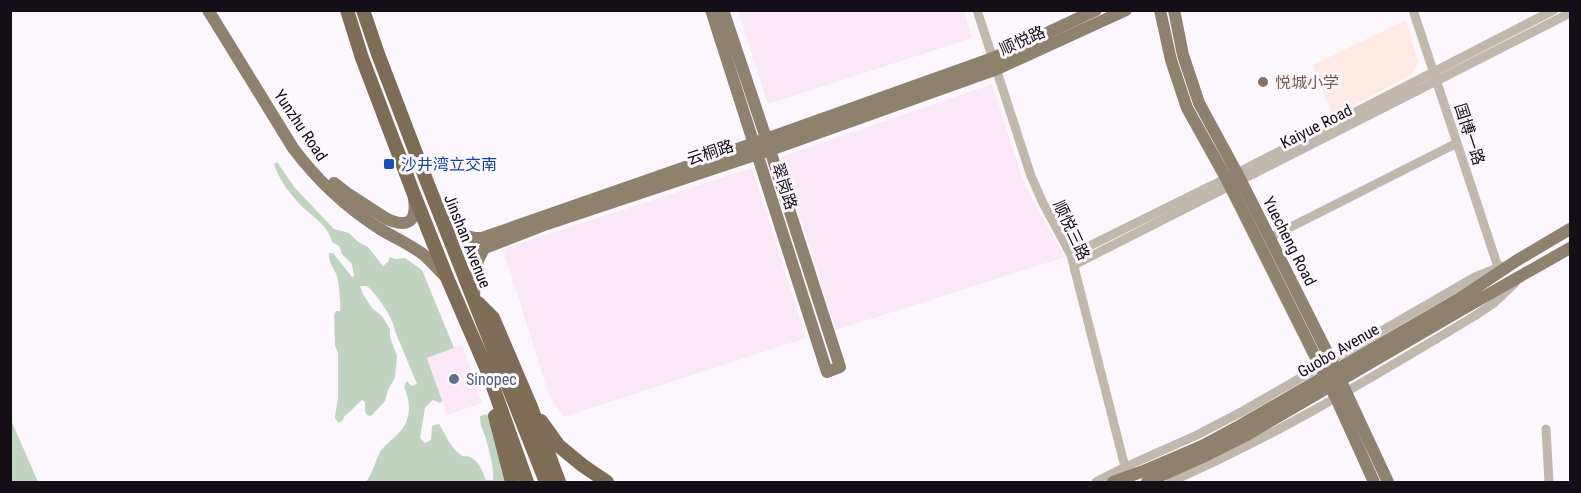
<svg xmlns="http://www.w3.org/2000/svg" width="1581" height="493" viewBox="0 0 1581 493" font-family="'Roboto Condensed','Noto Sans SC',sans-serif">
<style>
.commercial{fill:#fee9e5}
.industrial{fill:#fce7f7}
.green{fill:#c1d4c2}
.lines{fill:none;stroke-linecap:round;stroke-linejoin:round}
.minor{stroke:#c0b7ad;stroke-width:9}
.major{stroke:#90806e;stroke-width:12}
.highway{stroke:#7f6c57;stroke-width:14}
.major-bridge{stroke:#90806e;stroke-width:12}
.education-dot{fill:#8d6e63;stroke:#fbf7fc;stroke-width:2}
.transit-dot{fill:#1a4fb4;stroke:#fbf7fc;stroke-width:2}
.service-dot{fill:#5c6f8a;stroke:#fbf7fc;stroke-width:2}
.labels{text-anchor:middle;stroke-width:6;stroke-linejoin:round;paint-order:stroke}
.street-label{font-size:16px;fill:#140e16;stroke:#fbf7fc}
.education-label{font-size:16px;fill:#785e54;stroke:#fbf7fc;text-anchor:start}
.transit-label{font-size:16px;fill:#164399;stroke:#fbf7fc;text-anchor:start}
.service-label{font-size:16px;fill:#4e5e75;stroke:#fbf7fc;text-anchor:start}
</style>
<rect width="100%" height="100%" fill="#fbf7fc"/>
<path class="commercial" d="M1406,20L1418,63L1413,74L1333,116L1313,65Z"/>
<path class="industrial" d="M738,11H964L972,38L768,104Z
M992,84L1022,177L1036,206L1065,257L836,330L781,157Z
M752,168L806,338L563,417L549,395L503,249Z
M462,345L482,403L447,415L427,358Z"/>
<path class="green" d="M277,162L295,188L334,229L349,233L358,242L368,247L383,266L388,262L390,257L395,259L405,258L422,270L454,348L427,358L442,401L440,403L433,400L425,408L420,438L425,443L431,440L432,426L439,424C446,435 449,446 461,455C465,458 465,455 470,457C480,462 482,471 486,480H493C494,466 489,449 485,436C482,428 480,424 480,416L487,414L490,421L506,482H366C373,472 375,462 380,452C384,446 391,440 397,435C411,421 412,405 404,387L407,381L411,386L417,384L395,331C394,319 376,293 367,286H360L363,294L372,308L382,316L390,329V337L397,356L395,378L388,390L385,401L371,416L367,415L365,411V402L362,400L344,417L343,420L339,423L336,420L335,417L338,398V353L335,346L334,315L336,311H340C341,304 339,283 337,276C334,268 328,262 329,253H333L352,277L354,276L352,264L342,254L339,246L332,242C329,224 307,214 296,200C287,190 278,177 274,164Z
M10,418L11,420L38,482H11Z"/>
<g class="lines">
<path class="minor" d="M977,10L1031,176L1043,203L1071,255L1125,467
M1413,10L1498,267
M1269,238L1457,143
M1071,255L1237,173L1554,10
M1074,265L1570,13
M1546,429L1549,482
M1096,482L1125,467L1197,435L1243,411L1475,277L1502,266
M1170,482C1276,436 1374,376 1473,317L1494,303L1515,283"/>
<path class="major" d="M208,10L293,148C317,180 347,208 380,229C395,238 411,245 424,255C432,262 439,271 447,278
M711,10L827,372L840,367L770,150L723,10
M1160,10L1171,60L1187,108L1226,178L1336,398L1374,482
M1174,10L1183,55L1199,103L1237,173L1331,360L1388,482
M334,183L347,193L387,219C408,228 417,222 414,199
M441,217C453,228 464,239 482,238L766,139L993,58L1096,10
M1462,297L1516,261L1570,229
M474,298C475,280 473,263 485,248L547,224L770,150L997,69L1126,10
M1468,306L1570,248
M1113,482L1141,472L1202,446
M1147,482L1207,455"/>
<path class="highway" d="M347,10L362,58L413,192L448,280L487,370L527,482
M363,10L378,54L427,182L546,482
M478,303L493,318L531,407L559,482
M495,416L512,482
M541,421L559,446L582,465L607,482"/>
<path class="major-bridge" d="M1202,446L1241,425L1462,297
M1207,455L1245,436L1468,306"/>
</g>
<circle class="education-dot" cx="1263" cy="82" r="6"/>
<rect class="transit-dot" x="383" y="158" width="12" height="12" rx="3"/>
<circle class="service-dot" cx="454" cy="379" r="6"/>
<g class="labels">
<g class="street-label">
<text transform="translate(1022 40) rotate(-24)" y="6">顺悦路</text>
<text transform="translate(301 125) rotate(56)" y="6">Yunzhu Road</text>
<text transform="translate(1316 126) rotate(-27)" y="6">Kaiyue Road</text>
<text transform="translate(1470 134) rotate(72)" y="6">国博一路</text>
<text transform="translate(710 152) rotate(-18)" y="6">云桐路</text>
<text transform="translate(785 186) rotate(72)" y="6">翠岗路</text>
<text transform="translate(1072 230) rotate(65)" y="6">顺悦三路</text>
<text transform="translate(468 241) rotate(68)" y="6">Jinshan Avenue</text>
<text transform="translate(1290 241) rotate(63)" y="6">Yuecheng Road</text>
<text transform="translate(1338 350) rotate(-30)" y="6">Guobo Avenue</text>
</g>
<g class="education-label">
<text x="1275" y="88">悦城小学</text>
</g>
<g class="transit-label">
<text x="401" y="170">沙井湾立交南</text>
</g>
<g class="service-label">
<text x="466" y="385">Sinopec</text>
</g>
</g>
<rect width="1581" height="493" fill="none" stroke="#140e16" stroke-width="24"/>
</svg>
